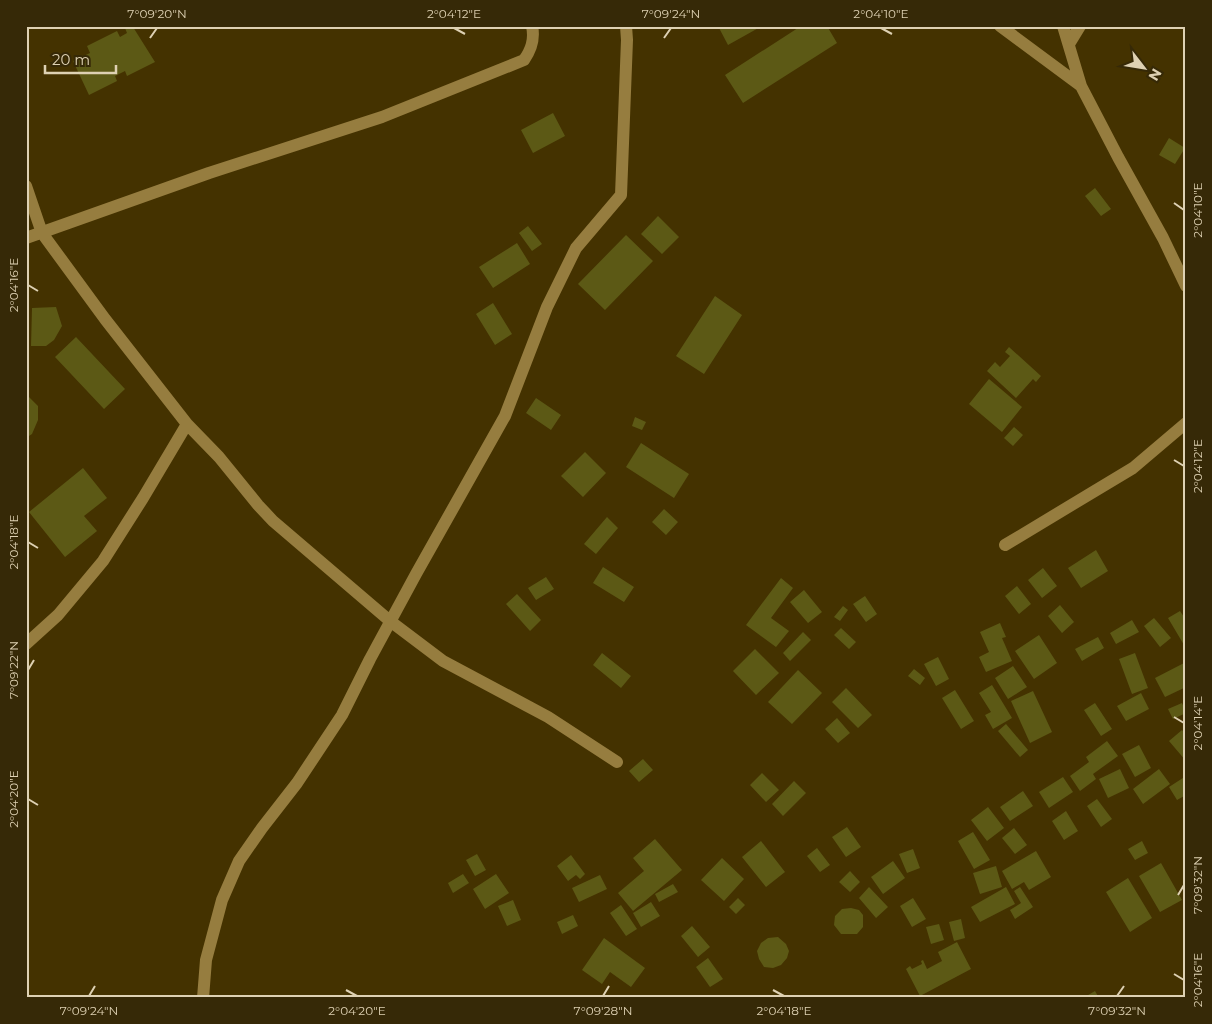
<svg xmlns="http://www.w3.org/2000/svg" width="1212" height="1024" viewBox="0 0 1212 1024" font-family="Montserrat,sans-serif">
<style>
.building{fill:#5c5915}
.lines{fill:none;stroke-linecap:round;stroke-linejoin:round}
.minor{stroke:#967d3f;stroke-width:12}
.ticks{fill:none;stroke:#ded1b3;stroke-width:2}
.neatline{fill:none;stroke:#ded1b3;stroke-width:2}
.ticks-label{font-size:12px;text-anchor:middle;fill:#ded1b3}
</style>
<rect width="100%" height="100%" fill="#443200"/>
<path class="building" d="M718,26H762L728,45Z
M801,26H827L837,43L743,103L725,75Z
M133,27L155,62L127,76L125,71L115,76L117,81L89,95L73,61L90,53L87,46L117,31L120,37L127,33L125,28Z
M553,113L565,136L533,153L521,130Z
M1169,138L1185,148L1175,164L1159,155Z
M1095,188L1111,209L1101,216L1085,196Z
M658,216L679,237L662,254L641,234Z
M528,226L542,244L532,251L519,233Z
M626,235L653,261L605,310L578,284Z
M517,243L530,264L493,288L479,267Z
M715,296L742,315L704,374L676,356Z
M493,303L512,334L495,345L476,314Z
M56,307L62,326L54,340L46,346H31L32,308Z
M76,337L125,389L104,409L55,357Z
M1009,347L1041,376L1036,382L1033,379L1016,398L987,371L995,362L1000,367L1010,356L1005,352Z
M989,379L1022,407L1002,432L969,404Z
M26,394L38,406V420L32,434L26,438Z
M536,398L561,415L551,430L526,413Z
M635,417L646,422L642,430L632,426Z
M1014,427L1023,435L1013,446L1004,438Z
M641,443L689,474L674,498L626,467Z
M585,452L606,473L583,497L561,476Z
M83,468L107,498L84,516L97,531L65,557L29,512Z
M664,509L678,522L666,535L652,522Z
M607,517L618,528L596,554L584,544Z
M1096,550L1108,571L1081,588L1068,568Z
M603,567L634,587L624,602L593,583Z
M1043,568L1057,586L1042,598L1028,580Z
M546,577L554,589L536,600L528,588Z
M781,578L793,588L771,618L789,631L776,647L746,625Z
M1017,586L1031,604L1019,614L1005,596Z
M804,590L822,612L808,623L790,602Z
M517,594L541,620L530,631L506,604Z
M865,596L877,614L866,622L853,604Z
M1060,605L1074,622L1062,633L1048,616Z
M843,606L848,610L840,621L834,617Z
M1180,611L1186,620V644L1184,645L1168,618Z
M1154,618L1171,638L1160,647L1144,626Z
M1132,620L1139,632L1116,644L1110,633Z
M1000,623L1006,637L1002,638L1012,661L986,672L979,657L989,652L980,632Z
M841,628L856,642L849,649L834,635Z
M803,632L811,640L790,661L783,653Z
M1039,635L1057,663L1034,679L1015,651Z
M1098,637L1104,648L1082,661L1075,649Z
M755,649L779,673L756,695L733,671Z
M602,653L631,676L621,688L593,665Z
M1135,653L1148,688L1132,694L1119,659Z
M938,657L949,679L936,686L924,664Z
M1186,662V687L1165,697L1155,678Z
M1013,666L1027,687L1008,699L995,678Z
M914,669L925,678L920,685L908,676Z
M798,670L822,693L792,724L768,702Z
M992,685L1012,718L993,729L985,715L991,712L979,693Z
M846,688L872,715L858,728L832,702Z
M955,690L974,721L961,729L942,698Z
M1033,691L1052,732L1030,743L1011,701Z
M1141,693L1149,709L1126,721L1117,706Z
M1095,703L1112,729L1101,736L1084,710Z
M1182,703L1186,713L1173,719L1168,709Z
M837,718L850,733L838,743L825,729Z
M1006,724L1028,750L1020,757L998,731Z
M1182,730L1186,735V761L1169,741Z
M1107,741L1118,756L1093,774L1096,779L1080,791L1070,776L1089,762L1086,757Z
M1139,745L1151,768L1135,777L1122,754Z
M643,759L653,770L639,782L629,771Z
M1120,769L1129,788L1108,798L1099,779Z
M1159,769L1170,784L1143,804L1133,789Z
M762,773L779,790L766,802L750,785Z
M1186,776V795L1177,800L1169,787Z
M1063,777L1073,792L1049,808L1039,792Z
M794,781L806,793L783,816L772,804Z
M1023,791L1033,806L1010,821L1000,807Z
M1097,799L1112,819L1101,827L1087,806Z
M988,807L1004,828L987,841L971,820Z
M1066,811L1078,831L1064,840L1052,821Z
M847,827L861,847L846,857L832,837Z
M1014,828L1027,845L1015,854L1002,838Z
M973,832L990,860L974,869L958,841Z
M655,839L682,870L633,911L618,893L644,871L633,858Z
M761,841L785,872L766,887L742,857Z
M1142,841L1148,853L1135,860L1128,849Z
M817,848L830,865L820,872L807,856Z
M913,849L920,868L907,873L899,854Z
M1036,851L1051,877L1029,890L1024,882L1012,889L1002,871Z
M477,854L486,870L475,876L466,860Z
M571,855L585,874L580,879L576,875L568,881L557,866Z
M722,858L744,879L724,901L701,880Z
M893,861L905,878L883,894L871,877Z
M1161,863L1182,900L1160,912L1139,876Z
M996,866L1002,887L980,894L973,873Z
M850,871L860,882L850,892L839,882Z
M463,874L469,883L453,893L448,883Z
M496,874L509,893L485,909L473,889Z
M600,875L607,889L579,902L572,888Z
M1128,878L1152,918L1130,932L1106,892Z
M673,884L678,892L659,902L655,894Z
M869,887L888,907L876,918L859,898Z
M1006,887L1015,904L980,922L971,907Z
M1020,887L1033,907L1015,919L1010,910L1021,903L1014,891Z
M738,898L745,905L736,914L729,907Z
M913,898L926,919L912,927L900,906Z
M513,900L521,920L507,926L498,906Z
M651,902L660,916L641,927L633,913Z
M621,905L637,929L626,936L610,913Z
M851,908L859,910L863,915V927L857,934H841L834,925L835,916L842,909Z
M573,915L578,926L562,934L557,922Z
M961,919L965,938L954,941L949,922Z
M939,924L944,940L931,944L926,927Z
M692,926L710,947L698,957L681,936Z
M778,937L786,944L789,951L787,958L781,965L773,968L764,967L759,959L757,951L761,943L768,938Z
M604,938L645,968L631,987L610,972L602,984L582,970Z
M957,942L971,969L920,996L906,969L910,966L912,969L922,964L921,961L923,960L927,969L942,961L938,952Z
M708,958L723,979L710,987L696,967Z
M1095,991L1099,998H1083Z"/>
<g class="lines">
<path class="minor" d="M1000,26L1081,86L1118,157L1163,238L1186,286
M1063,26L1081,86
M1069,44L1080,26
M26,186L42,233L105,319L187,424L219,457L258,505L273,521L390,621L443,661L548,717L617,762
M26,238L209,173L382,117L524,60C531,50 535,40 532,26
M1005,545L1133,468L1186,423
M26,644L58,615L103,561L143,498L187,424
M203,998L206,960L222,900L239,861L262,828L297,783L342,715L370,659L416,574L505,416L547,307L576,248L621,195L627,40L626,26"/>
</g>
<path class="ticks" d="M454,28L465,34M881,28L892,34M150,38L157,28M664,38L671,28M1174,203L1184,210M28,285L38,291M1174,460L1184,466M28,542L38,548M28,670L34,660M1174,717L1184,723M28,799L38,805M1178,895L1184,885M1174,974L1184,980M346,990L357,996M773,990L784,996M89,996L95,986M603,996L609,986M1117,996L1124,986"/>
<rect width="1212" height="1024" fill="none" stroke="#362907" stroke-width="55"/>
<g transform="translate(1144 68) rotate(121)" stroke="#362907" stroke-width="4" paint-order="stroke">
<path d="M0-4L9 19L0 12L-9 19Z" fill="#ded1b3"/>
<text y="-8" font-size="14" font-weight="bold" text-anchor="middle" fill="#ded1b3">N</text>
</g>
<path d="M45 65v8h71v-8" fill="none" stroke="#ded1b3" stroke-width="2.5"/>
<text x="52" y="65" font-size="15" fill="#ded1b3" stroke="#362907" stroke-width="4" paint-order="stroke">20 m</text>
<rect x="28" y="28" width="1156" height="968" class="neatline"/>
<g class="ticks-label">
<text x="157" y="18">7°09'20"N</text>
<text x="454" y="18">2°04'12"E</text>
<text x="671" y="18">7°09'24"N</text>
<text x="881" y="18">2°04'10"E</text>
<text transform="translate(1198 210) rotate(-90)" y="4">2°04'10"E</text>
<text transform="translate(14 285) rotate(-90)" y="4">2°04'16"E</text>
<text transform="translate(1198 466) rotate(-90)" y="4">2°04'12"E</text>
<text transform="translate(14 542) rotate(-90)" y="4">2°04'18"E</text>
<text transform="translate(14 670) rotate(-90)" y="4">7°09'22"N</text>
<text transform="translate(1198 723) rotate(-90)" y="4">2°04'14"E</text>
<text transform="translate(14 799) rotate(-90)" y="4">2°04'20"E</text>
<text transform="translate(1198 885) rotate(-90)" y="4">7°09'32"N</text>
<text transform="translate(1198 980) rotate(-90)" y="4">2°04'16"E</text>
<text x="89" y="1015">7°09'24"N</text>
<text x="357" y="1015">2°04'20"E</text>
<text x="603" y="1015">7°09'28"N</text>
<text x="784" y="1015">2°04'18"E</text>
<text x="1117" y="1015">7°09'32"N</text>
</g>
</svg>
